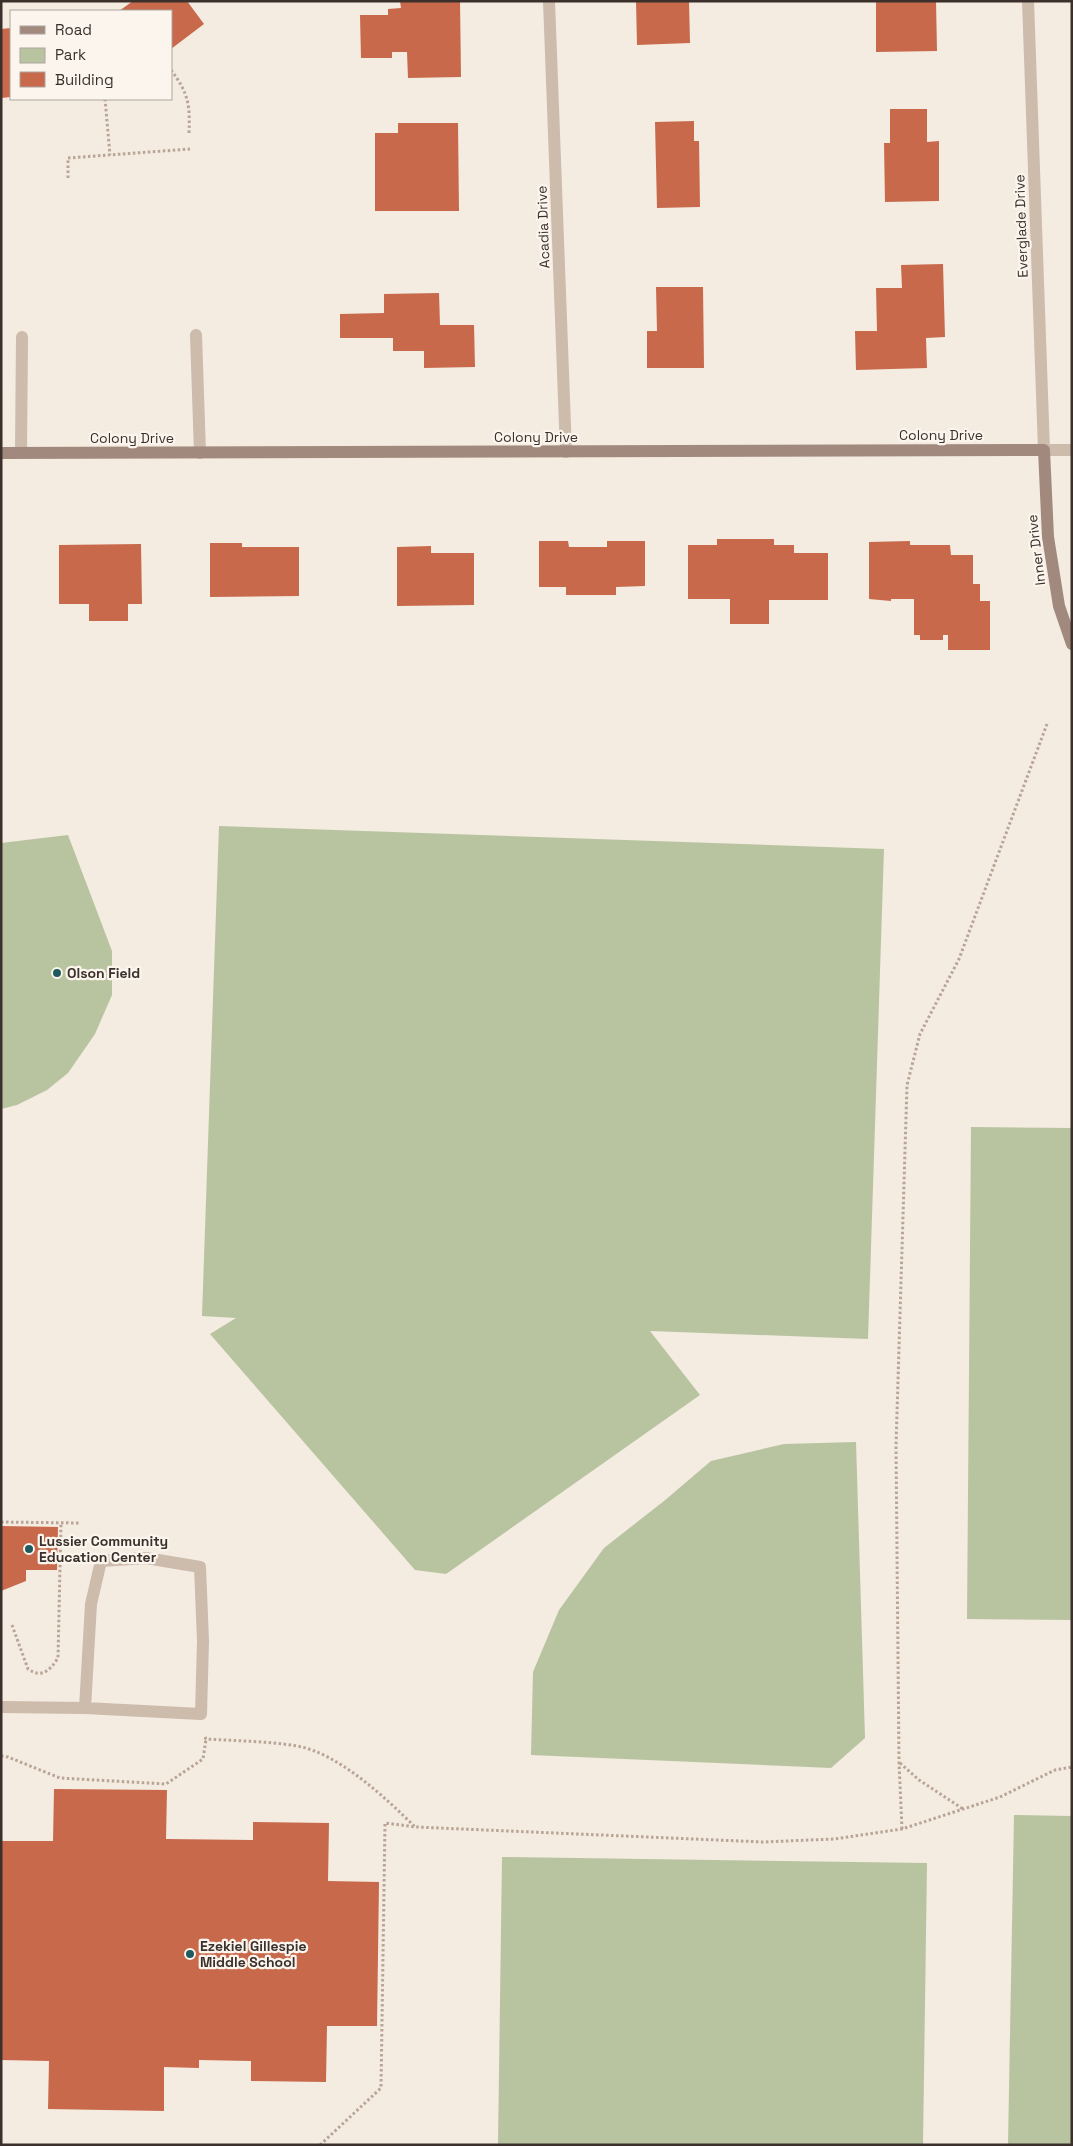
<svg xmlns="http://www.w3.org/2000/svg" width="1073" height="2146" viewBox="0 0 1073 2146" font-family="'Space Grotesk',sans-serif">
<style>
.green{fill:#b8c4a0}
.building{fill:#c8694b}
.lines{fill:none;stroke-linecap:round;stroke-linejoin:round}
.path{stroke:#b9a596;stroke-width:3;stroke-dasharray:2.5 2.5;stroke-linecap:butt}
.lane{stroke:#cdbbac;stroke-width:12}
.street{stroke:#cdbbac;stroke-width:12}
.secondary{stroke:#a18a7d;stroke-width:12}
.poi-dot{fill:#1f5a5e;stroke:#fbf5ee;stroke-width:2}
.labels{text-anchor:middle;stroke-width:4.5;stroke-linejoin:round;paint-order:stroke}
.street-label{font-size:14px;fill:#3b302b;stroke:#fbf5ee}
.poi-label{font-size:14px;font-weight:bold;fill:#3b302b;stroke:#fbf5ee;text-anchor:start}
</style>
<rect width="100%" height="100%" fill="#f4ebe1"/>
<path class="green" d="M219,826L884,849L868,1339L650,1331L700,1395L446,1574L415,1570L210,1334L236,1318L202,1316Z
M68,835L112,951V995L95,1034L68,1073L47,1090L17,1105L1,1109V843Z
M971,1127L1072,1128V1620L967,1619Z
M856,1442L865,1738L831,1768L531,1755L533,1672L559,1610L604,1548L664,1501L711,1461L784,1444Z
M1014,1815L1072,1816V2145H1008Z
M502,1857L927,1863L923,2145H498Z"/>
<path class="building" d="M133,1H187L204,24L171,49V11H119Z
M400,1H460L461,77L408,78L407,52H392V58H361L360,15H388V9L401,8Z
M636,1H689L690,43L637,45Z
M876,1H936L937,51L876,52Z
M11,28V97L1,98V29Z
M890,109H927V142L939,141V201L885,202L884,143H890Z
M694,121V141H699L700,207L657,208L655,122Z
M398,123H458L459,211H375V133H398Z
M943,264L945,337L926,338L927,368L856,370L855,331H877L876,288H902L901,265Z
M656,287H703L704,368H647V331H657Z
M439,293L440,325H474L475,367L424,368V351H393V338H340V314L384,313V294Z
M717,539H774V545H794V553H828V600H769V624H730V599H688V545H717Z
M539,541H568L569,547H607V541H645V586L616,587V595H566V587H539Z
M910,541V545H950L951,555H973V584H980V601H990V650H948V635H943V640H920V635H914V599H891V601L869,599V542Z
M210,543H242V547H299V596L210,597Z
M141,544L142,604H128V621H89V604H59V545Z
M431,546V553H474V605L397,606V547Z
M1,1526L58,1527L57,1570H26V1581L1,1591Z
M54,1789L167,1790L166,1839L253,1840V1822L329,1823L328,1881L379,1882L377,2026H327L326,2082L251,2081V2061L199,2060V2068L164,2067V2111L48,2109L49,2061L1,2060V1841H53Z"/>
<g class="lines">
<path class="path" d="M171,70C189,94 190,105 189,134
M105,99L110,155
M68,178V158L190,149
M1,1522L80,1523
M12,1625L28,1669C42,1679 50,1670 58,1658L61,1523
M205,1737L206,1739C236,1741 267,1741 297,1746C338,1753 386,1798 415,1827
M1,1756L8,1757L60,1778L166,1784L203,1759L206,1739
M900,1763L919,1780L963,1809
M902,1829L899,1762L896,1446L907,1085L920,1034L959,959L1047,724
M320,2145L381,2088L385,1823L416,1827L763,1842L834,1839L902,1829L1000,1797L1055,1770L1072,1767"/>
<path class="lane" d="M196,335L200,453
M21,453L22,337
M1,1707L85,1708L201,1714L203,1641L200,1567L146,1558L101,1561L91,1604L85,1708"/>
<path class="street" d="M549,1L566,452
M1028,1L1044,450H1072"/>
<path class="secondary" d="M1,453L1044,450L1048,537L1059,606L1072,644"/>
</g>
<g class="poi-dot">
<circle cx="57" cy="973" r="5"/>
<circle cx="29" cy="1549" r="5"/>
<circle cx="190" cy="1954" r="5"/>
</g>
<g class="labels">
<g class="street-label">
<text transform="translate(1021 226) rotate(-92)" y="5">Everglade Drive</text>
<text transform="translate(543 227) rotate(-92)" y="5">Acadia Drive</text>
<text x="941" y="440">Colony Drive</text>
<text x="536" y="442">Colony Drive</text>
<text x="132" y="443">Colony Drive</text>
<text transform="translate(1036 550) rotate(-97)" y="5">Inner Drive</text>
</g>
<g class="poi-label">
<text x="67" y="978">Olson Field</text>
<text x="39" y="1546">Lussier Community<tspan x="39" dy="16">Education Center</tspan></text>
<text x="200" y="1951">Ezekiel Gillespie<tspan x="200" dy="16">Middle School</tspan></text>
</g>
</g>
<rect width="1073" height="2146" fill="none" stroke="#3b302b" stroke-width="5"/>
<rect x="10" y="10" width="162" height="90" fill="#fbf5ee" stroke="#aea6a0"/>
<rect x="20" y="26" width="25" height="8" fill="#a18a7d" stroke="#aea6a0"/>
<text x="55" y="35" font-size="15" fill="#3b302b">Road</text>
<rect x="20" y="48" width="25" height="15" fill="#b8c4a0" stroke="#aea6a0"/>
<text x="55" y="60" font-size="15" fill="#3b302b">Park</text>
<rect x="20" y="72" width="25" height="15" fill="#c8694b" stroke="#aea6a0"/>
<text x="55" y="85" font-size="15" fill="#3b302b">Building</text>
</svg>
